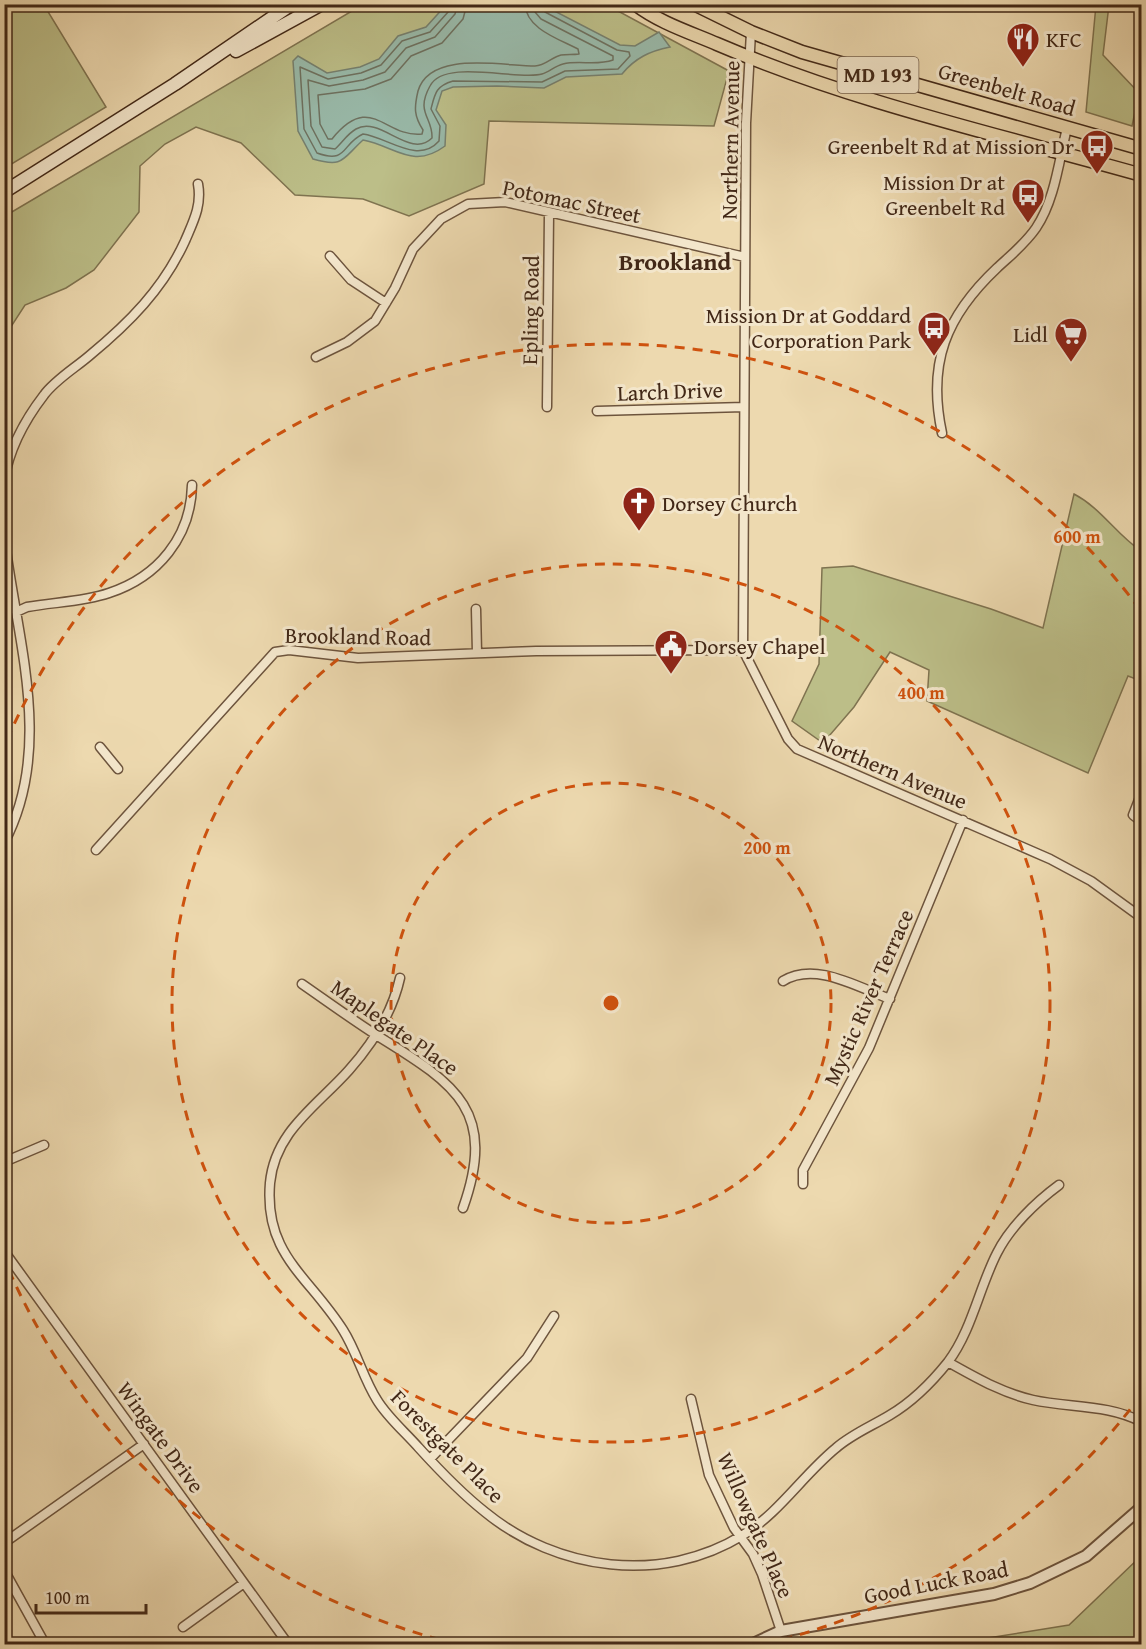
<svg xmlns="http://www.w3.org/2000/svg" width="1146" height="1649" viewBox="0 0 1146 1649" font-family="'Gentium Book Plus',serif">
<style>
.green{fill:#bcbe88;stroke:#7f7350;stroke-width:1.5}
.water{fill:#99baaa;stroke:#76806f;stroke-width:1.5}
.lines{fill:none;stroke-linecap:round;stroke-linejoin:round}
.shore{stroke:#6e7160;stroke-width:1.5}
.minor-casing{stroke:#6d543d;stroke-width:11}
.tertiary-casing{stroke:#6d543d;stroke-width:14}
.secondary-casing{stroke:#422817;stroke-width:15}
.primary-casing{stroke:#422817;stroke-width:15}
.minor{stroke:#f3e6cb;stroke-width:8}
.tertiary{stroke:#f3e6cb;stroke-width:10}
.secondary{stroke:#f3e6cb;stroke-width:12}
.primary{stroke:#edd9af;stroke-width:12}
.ring{fill:none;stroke:#cf520e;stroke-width:3;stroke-dasharray:10 8}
.labels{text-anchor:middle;stroke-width:6;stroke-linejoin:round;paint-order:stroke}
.shield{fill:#f3e6cb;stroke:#77614d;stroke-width:1.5}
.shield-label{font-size:21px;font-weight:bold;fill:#422817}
.poi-label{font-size:22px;fill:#422817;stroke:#f3e6cb;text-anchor:end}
.street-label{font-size:22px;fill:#422817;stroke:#f3e6cb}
.neighbourhood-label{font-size:24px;font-weight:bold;fill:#422817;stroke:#f3e6cb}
.centre{fill:#cf520e;stroke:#f3e6cb;stroke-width:3}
.ring-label{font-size:18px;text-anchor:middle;font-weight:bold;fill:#cf520e;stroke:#f3e6cb;stroke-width:6;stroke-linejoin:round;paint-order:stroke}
</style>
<rect width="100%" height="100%" fill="#edd9af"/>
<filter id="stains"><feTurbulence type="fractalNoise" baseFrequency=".00333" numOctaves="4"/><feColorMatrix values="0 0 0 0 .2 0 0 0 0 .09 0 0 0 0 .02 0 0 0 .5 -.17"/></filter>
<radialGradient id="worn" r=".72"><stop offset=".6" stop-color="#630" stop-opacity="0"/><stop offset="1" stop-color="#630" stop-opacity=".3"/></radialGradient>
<path class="green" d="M21,5H44L106,107L5,168V15Z
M362,5H607L729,71L714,126L489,121L484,184L409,216L363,199L295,195L241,143L196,127L165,144L140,166L139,212L94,270L66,288L25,305L5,336V216Z
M1096,5H1109L1103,55L1139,93L1132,126L1086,112Z
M1074,494C1101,508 1116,534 1141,551V681L1128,676L1088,773L927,701L929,670L890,652L854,707L823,743L792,721L819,664L822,568L853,566L991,609L1043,628Z
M1141,1556V1644H950L1069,1625Z"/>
<path class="water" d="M446,5H543L620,45L635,46L659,32L670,47C650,51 635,58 622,74L566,77L544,88L497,86L453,87L442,91L436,110L446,125L445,146C413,170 395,146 363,140C342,159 344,168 313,159L298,131L293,61L298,56L327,73L360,67L379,59L398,36L426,27Z"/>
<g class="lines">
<path class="shore" d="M450,4L449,11L430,32L402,41L381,65L361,73L328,79L300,67L304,129L317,153C348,164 341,144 363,134C387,137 418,165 439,141L440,126L431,109C435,93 436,86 453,81L542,82L565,71L618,69L630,56L629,52L617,50L545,12L542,4
M458,4L455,14L435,37L406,48L385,72L363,80L329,86L308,80L311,126L322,147L335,149C342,143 347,134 356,129C380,115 410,160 432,138C433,117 415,113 430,86C444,58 518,81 542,74C549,72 555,66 563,64C579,60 597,66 613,60V56L541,19L535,12L534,4
M467,4L463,19L442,43L411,56L391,79L365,89L318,95L320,124L328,139H332C371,91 384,138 422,134L423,130C414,116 414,108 418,91C430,50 502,66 535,66C545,66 552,57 561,55C567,54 573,55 579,54L578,49C559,39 526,29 525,4"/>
<g class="minor-casing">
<path id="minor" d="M751,32L746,123L743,650L788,739L797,749L1050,859L1091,881L1142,918
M330,256L351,280L386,303
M316,357L347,342L375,321L395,288L413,249L441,219L468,204L505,202L745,257
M547,407L549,214
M597,411L744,407
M942,433C927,363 946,316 997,268C1011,255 1025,244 1036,228C1055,200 1059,160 1067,128
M4,481C9,449 24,421 44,395C55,380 75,368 89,356C129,323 163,289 185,241C193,222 202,206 198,184
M4,535C16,637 55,747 4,843
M476,609L477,653
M16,612L27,607C54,602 83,602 109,593C158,577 191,537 192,485
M100,747L118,769
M1142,792L1133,815L1142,822
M96,850L275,652L289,650L358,658L536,651L743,650
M400,978C392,1014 373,1043 349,1070C317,1106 275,1131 270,1183C264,1255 309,1276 343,1330C357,1352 363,1378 377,1400C388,1418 405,1432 419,1448C439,1470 461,1493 485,1512C557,1571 662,1585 743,1535C780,1512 803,1475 836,1448C852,1434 872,1426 890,1415C912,1402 932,1382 948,1362C972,1330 979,1288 997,1253C1010,1227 1036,1202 1059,1185
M783,981C815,961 857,987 890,999
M302,984C328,1002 354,1021 381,1038C457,1085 497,1112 463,1208
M4,1162L44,1145
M803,1184V1170L869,1048L963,820
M4,1251L288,1644
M948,1362C975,1377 1002,1393 1033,1400C1069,1408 1108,1404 1142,1422
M691,1399L709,1475L734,1528L753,1554L762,1574L781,1631
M430,1459L527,1358L554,1316
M4,1543L144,1444
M4,1570L45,1644
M183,1627L244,1583"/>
</g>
<g class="tertiary-casing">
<path id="tertiary" d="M753,1644L781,1631L994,1594L1030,1583L1086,1556L1142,1507"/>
</g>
<g class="secondary-casing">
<path id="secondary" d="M236,51L322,4
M4,192L175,84L292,4"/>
</g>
<g class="primary-casing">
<path id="primary" d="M635,4C660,23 689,32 717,44C852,102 1000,135 1142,175
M694,4L751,32L802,52L1142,149"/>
</g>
<use href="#minor" class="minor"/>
<use href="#tertiary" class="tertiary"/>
<use href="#secondary" class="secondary"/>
<use href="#primary" class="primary"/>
</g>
<g class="ring">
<circle cx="611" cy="1003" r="220"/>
<circle cx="611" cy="1003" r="439"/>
<path d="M1141 1395A659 659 0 0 1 765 1644M457 1644A659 659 0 0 1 7 1266M7 740A659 659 0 0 1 1141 611"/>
</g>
<defs>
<g id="restaurant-pin" transform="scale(1.725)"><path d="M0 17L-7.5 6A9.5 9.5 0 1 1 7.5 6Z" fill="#8f2418" stroke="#f3e6cb"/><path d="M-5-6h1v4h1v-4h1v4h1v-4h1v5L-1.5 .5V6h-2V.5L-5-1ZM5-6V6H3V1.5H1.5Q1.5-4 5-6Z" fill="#fff"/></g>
<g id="bus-pin" transform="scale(1.725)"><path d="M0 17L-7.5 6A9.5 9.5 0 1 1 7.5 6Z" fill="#8f2418" stroke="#f3e6cb"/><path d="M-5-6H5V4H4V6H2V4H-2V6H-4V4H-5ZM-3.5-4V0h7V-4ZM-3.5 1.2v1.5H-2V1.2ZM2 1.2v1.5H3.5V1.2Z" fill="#fff"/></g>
<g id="supermarket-pin" transform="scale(1.725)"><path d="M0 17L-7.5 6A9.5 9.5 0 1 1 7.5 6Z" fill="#8f2418" stroke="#f3e6cb"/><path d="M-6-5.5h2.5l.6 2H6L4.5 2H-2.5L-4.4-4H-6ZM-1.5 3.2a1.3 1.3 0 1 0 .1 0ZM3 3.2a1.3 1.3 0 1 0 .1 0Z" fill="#fff"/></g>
<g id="church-pin" transform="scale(1.725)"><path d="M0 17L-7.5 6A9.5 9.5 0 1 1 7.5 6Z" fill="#8f2418" stroke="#f3e6cb"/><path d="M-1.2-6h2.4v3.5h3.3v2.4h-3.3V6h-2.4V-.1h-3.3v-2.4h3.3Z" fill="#fff"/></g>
<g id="civic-pin" transform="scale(1.725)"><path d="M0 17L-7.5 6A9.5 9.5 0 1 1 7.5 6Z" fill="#8f2418" stroke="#f3e6cb"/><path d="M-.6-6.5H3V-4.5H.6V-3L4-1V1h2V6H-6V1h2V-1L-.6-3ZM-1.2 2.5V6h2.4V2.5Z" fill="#fff"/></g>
</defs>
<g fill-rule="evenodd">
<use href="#restaurant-pin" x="1023" y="39"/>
<use href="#bus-pin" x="1097" y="146"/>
<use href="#bus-pin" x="1028" y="195"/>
<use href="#bus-pin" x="934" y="328"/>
<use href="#supermarket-pin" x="1071" y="334"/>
<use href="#church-pin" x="639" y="503"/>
<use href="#civic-pin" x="671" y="646"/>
</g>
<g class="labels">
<rect class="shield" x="837.5" y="57" width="81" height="36" rx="4.5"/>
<g class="shield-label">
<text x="878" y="82">MD 193</text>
</g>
<g class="poi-label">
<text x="1046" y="47" text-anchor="start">KFC</text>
<text x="1074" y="154">Greenbelt Rd at Mission Dr</text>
<text x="1005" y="190">Mission Dr at<tspan x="1005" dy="25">Greenbelt Rd</tspan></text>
<text x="911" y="323">Mission Dr at Goddard<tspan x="911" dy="25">Corporation Park</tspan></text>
<text x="1048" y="342">Lidl</text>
<text x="662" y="511" text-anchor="start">Dorsey Church</text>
<text x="694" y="654" text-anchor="start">Dorsey Chapel</text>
</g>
<g class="street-label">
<text transform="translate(1007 89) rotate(16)" y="8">Greenbelt Road</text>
<text transform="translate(730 140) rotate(-89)" y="8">Northern Avenue</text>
<text transform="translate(572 201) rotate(12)" y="8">Potomac Street</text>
<text transform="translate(530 310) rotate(-89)" y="8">Epling Road</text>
<text transform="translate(670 391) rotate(-2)" y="8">Larch Drive</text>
<text transform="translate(358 636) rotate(1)" y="8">Brookland Road</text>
<text transform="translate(893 771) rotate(23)" y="8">Northern Avenue</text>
<text transform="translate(868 997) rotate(-66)" y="8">Mystic River Terrace</text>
<text transform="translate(395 1027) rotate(35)" y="8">Maplegate Place</text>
<text transform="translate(161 1437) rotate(54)" y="8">Wingate Drive</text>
<text transform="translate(448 1446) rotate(45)" y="8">Forestgate Place</text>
<text transform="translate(756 1525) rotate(66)" y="8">Willowgate Place</text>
<text transform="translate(936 1582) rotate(-11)" y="8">Good Luck Road</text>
</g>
<g class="neighbourhood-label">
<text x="675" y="270">Brookland</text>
</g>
</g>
<circle cx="611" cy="1003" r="9" class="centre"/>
<g class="ring-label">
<text x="1077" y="543">600 m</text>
<text x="921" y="699">400 m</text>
<text x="767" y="854">200 m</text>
</g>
<rect width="1146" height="1649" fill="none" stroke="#edd9af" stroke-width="24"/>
<rect x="6" y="6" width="1134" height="1637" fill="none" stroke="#422817" stroke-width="3"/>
<rect x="12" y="12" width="1122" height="1625" fill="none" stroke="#422817" stroke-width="1.5"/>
<path d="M36 1604v9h110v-9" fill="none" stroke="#422817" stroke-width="3"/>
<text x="45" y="1604" font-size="18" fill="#422817" stroke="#f3e6cb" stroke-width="4.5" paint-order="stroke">100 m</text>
<rect width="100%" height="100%" filter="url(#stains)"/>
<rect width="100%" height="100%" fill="url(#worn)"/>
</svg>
